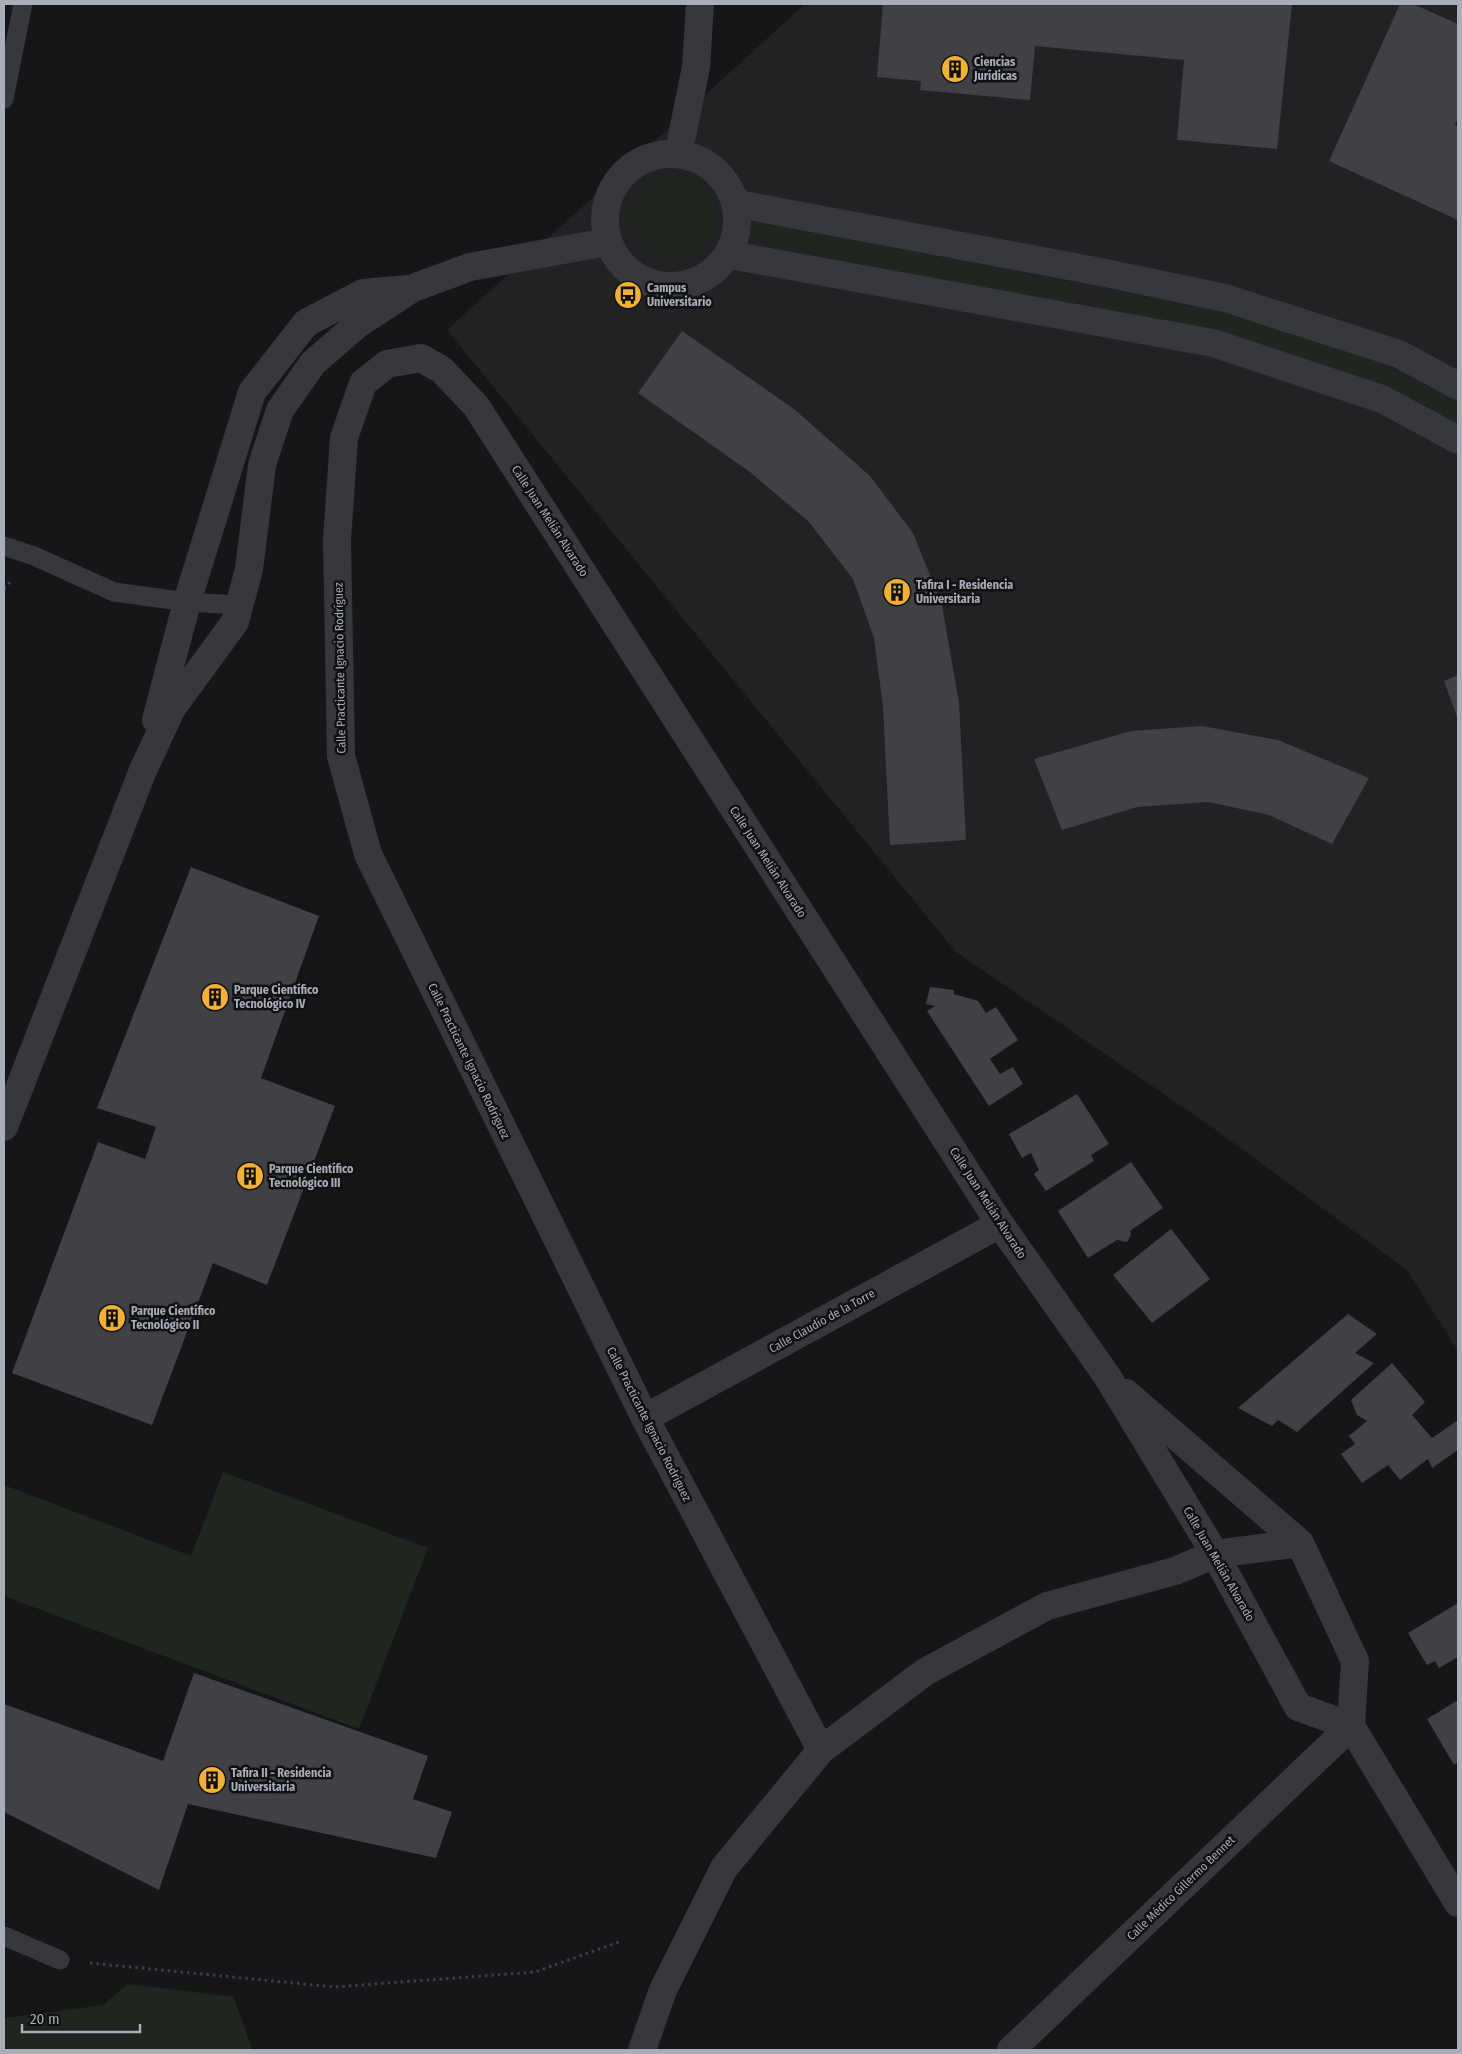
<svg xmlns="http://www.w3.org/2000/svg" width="1462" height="2054" viewBox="0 0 1462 2054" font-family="'Fira Sans Condensed',sans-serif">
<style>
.built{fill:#222225}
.green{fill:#1e261f}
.building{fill:#404145}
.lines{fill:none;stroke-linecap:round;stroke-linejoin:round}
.path{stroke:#3d3f44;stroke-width:3;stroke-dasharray:2.5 4;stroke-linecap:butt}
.service{stroke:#37383d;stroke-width:19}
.minor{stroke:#37383d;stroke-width:28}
.labels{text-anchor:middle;stroke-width:5;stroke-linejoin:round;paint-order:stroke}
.poi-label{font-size:12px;font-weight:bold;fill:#a8adb8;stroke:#111113;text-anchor:start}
.street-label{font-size:12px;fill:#a8adb8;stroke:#111113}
</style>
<rect width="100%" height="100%" fill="#161618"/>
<path class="built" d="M805,4H1458V1351L1407,1270L1209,1125L956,952L447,330Z"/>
<path class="green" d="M633 217a42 42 0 1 1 84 0a42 42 0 1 1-84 0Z
M771,222L1077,285L1074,304L997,291L772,245L763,240L760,231L764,224Z
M1107,291L1209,310L1279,328L1367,358L1458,401V427L1103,311Z
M223,1472L428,1548L359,1729L4,1596V1485L191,1556Z
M128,1984L234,1997L252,2050H4V2018L103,2005Z"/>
<path class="building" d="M883,4H1292L1277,149L1177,140L1184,60L1035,46L1030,100L920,90L921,81L877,77Z
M1400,4H1413L1458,24V117L1455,125L1458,127V220L1329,161Z
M682,331L794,409L870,476L913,533L942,605L959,703L966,840L890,845L883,707L874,638L853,579L809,522L750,472L638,393Z
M1458,675V720L1444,681Z
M1202,726L1278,740L1369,778L1332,844L1269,815L1208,802L1137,807L1062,830L1034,759L1131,731Z
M191,867L319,916L261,1078L335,1106L267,1285L213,1263L152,1425L12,1373L98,1142L145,1159L156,1127L97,1108Z
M930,987L954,990V994L978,1001L986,1013L996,1007L1018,1040L990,1059L1000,1074L1013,1067L1023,1084L989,1106L927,1011L935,1006L926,1004Z
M1077,1094L1109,1144L1091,1155L1094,1161L1046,1191L1034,1174L1039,1170L1031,1153L1022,1158L1009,1134Z
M1131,1162L1163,1208L1130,1231L1131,1235L1127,1242L1117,1240L1088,1258L1058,1211Z
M1171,1229L1210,1279L1152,1323L1113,1275Z
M1348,1314L1377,1334L1355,1353L1374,1363L1297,1432L1278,1420L1272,1426L1238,1408Z
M1392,1363L1425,1402L1412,1415L1432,1438L1458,1420V1450L1432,1468L1428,1459L1400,1480L1388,1465L1362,1483L1341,1454L1355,1444L1349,1436L1367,1421L1357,1415L1351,1400Z
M1458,1603V1657L1439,1668L1435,1661L1427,1665L1408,1633Z
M194,1673L428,1756L413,1799L452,1812L436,1858L188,1804L159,1890L4,1812V1704L163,1761Z
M1458,1700V1762L1454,1765L1427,1719Z"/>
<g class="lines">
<path class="path" d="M4,589L11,581
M90,1963L334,1987L535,1972L619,1942"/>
<path class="service" d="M4,99L23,4
M4,546L34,556L114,592L187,602L240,605
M4,1936L60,1960"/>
<path class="minor" d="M679,151L696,67L700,4
M605 220a66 66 0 1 1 132 0a66 66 0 1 1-132 0Z
M738,204L1101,272L1225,298L1399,354L1458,386
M730,255L1213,343L1382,399L1458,440
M156,720L187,602L252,392L306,323L363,293L408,289
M4,1127L143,770L172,708L235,622L249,569L262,465L280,410L313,363L358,324L413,288L470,267L607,242
M645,1418L1000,1224
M821,1750L645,1418L368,854L341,756L337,540L344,438L363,383L387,364L421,358L442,370L476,406L1000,1224L1107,1376L1215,1554L1298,1707L1351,1726L1458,1903
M642,2050L663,1990L724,1868L821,1750L925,1672L1047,1606L1175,1571L1215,1554L1300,1543
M1011,2050L1351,1726L1355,1661L1300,1543L1126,1393"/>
</g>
<defs>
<g id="building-disc" transform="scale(1.4375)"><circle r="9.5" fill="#f2b134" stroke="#111113"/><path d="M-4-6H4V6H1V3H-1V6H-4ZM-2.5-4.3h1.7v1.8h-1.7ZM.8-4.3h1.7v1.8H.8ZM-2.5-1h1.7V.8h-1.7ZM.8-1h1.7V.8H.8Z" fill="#111"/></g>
<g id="bus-disc" transform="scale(1.4375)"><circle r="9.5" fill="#f2b134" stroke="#111113"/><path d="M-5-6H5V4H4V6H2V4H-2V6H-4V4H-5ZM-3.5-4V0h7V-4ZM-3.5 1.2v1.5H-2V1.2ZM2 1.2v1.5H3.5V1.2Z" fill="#111"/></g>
</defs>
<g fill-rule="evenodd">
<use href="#building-disc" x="955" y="69"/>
<use href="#bus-disc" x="628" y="295"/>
<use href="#building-disc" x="897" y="592"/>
<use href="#building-disc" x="215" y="997"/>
<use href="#building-disc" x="250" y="1176"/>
<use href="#building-disc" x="112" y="1318"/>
<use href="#building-disc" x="212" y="1780"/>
</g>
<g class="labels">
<g class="poi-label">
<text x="974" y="66">Ciencias<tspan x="974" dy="14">Jurídicas</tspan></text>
<text x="647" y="292">Campus<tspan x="647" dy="14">Universitario</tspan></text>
<text x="916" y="589">Tafira I - Residencia<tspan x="916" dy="14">Universitaria</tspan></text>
<text x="234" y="994">Parque Científico<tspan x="234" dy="14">Tecnológico IV</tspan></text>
<text x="269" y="1173">Parque Científico<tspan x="269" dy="14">Tecnológico III</tspan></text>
<text x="131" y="1315">Parque Científico<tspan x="131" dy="14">Tecnológico II</tspan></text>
<text x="231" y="1777">Tafira II - Residencia<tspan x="231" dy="14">Universitaria</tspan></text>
</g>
<g class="street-label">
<text transform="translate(550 521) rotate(57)" y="4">Calle Juan Melián Alvarado</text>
<text transform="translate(340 668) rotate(-91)" y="4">Calle Practicante Ignacio Rodríguez</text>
<text transform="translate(768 862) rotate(57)" y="4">Calle Juan Melián Alvarado</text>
<text transform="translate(469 1061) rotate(64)" y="4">Calle Practicante Ignacio Rodríguez</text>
<text transform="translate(988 1203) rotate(57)" y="4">Calle Juan Melián Alvarado</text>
<text transform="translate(822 1321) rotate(-29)" y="4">Calle Claudio de la Torre</text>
<text transform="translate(649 1424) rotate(63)" y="4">Calle Practicante Ignacio Rodríguez</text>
<text transform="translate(1219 1564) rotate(60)" y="4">Calle Juan Melián Alvarado</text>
<text transform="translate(1181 1888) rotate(-44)" y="4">Calle Médico Gillermo Bennet</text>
</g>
</g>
<rect width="1462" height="2054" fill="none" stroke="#a8adb8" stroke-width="10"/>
<path d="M22 2024v8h118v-8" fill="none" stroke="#a8adb8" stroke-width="2.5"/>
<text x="30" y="2024" font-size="15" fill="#a8adb8" stroke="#111113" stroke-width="4" paint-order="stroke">20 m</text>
</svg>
